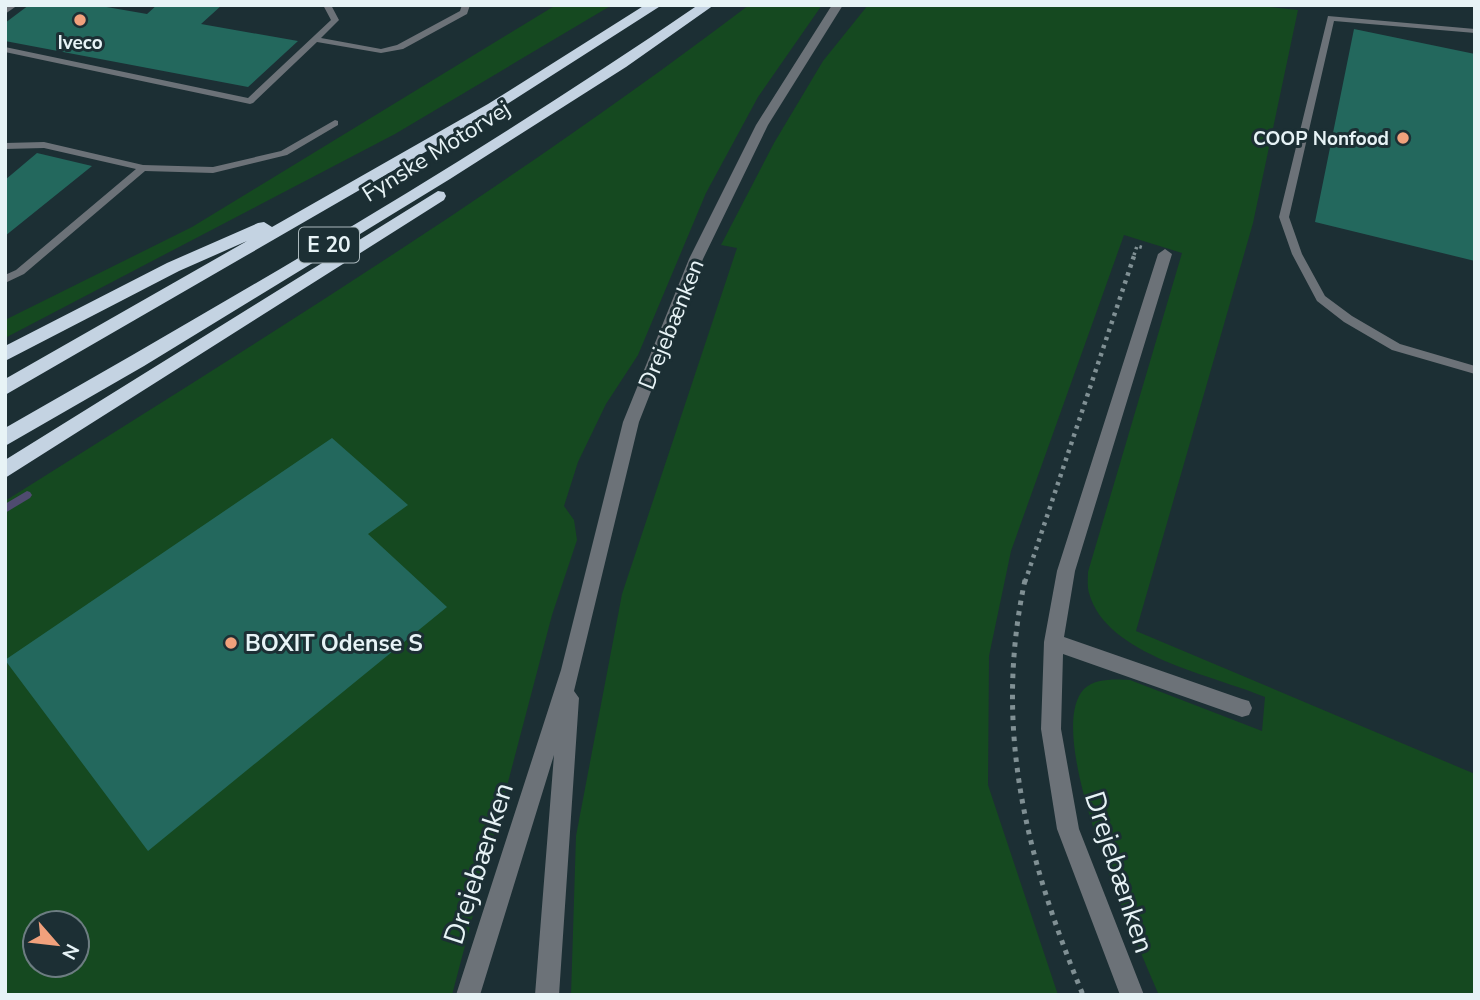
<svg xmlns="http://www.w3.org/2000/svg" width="1480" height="1000" viewBox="0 0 1480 1000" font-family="'Nunito Sans',sans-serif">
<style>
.green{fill:#154920;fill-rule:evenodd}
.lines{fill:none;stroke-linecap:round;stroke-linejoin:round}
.stream{fill:#4f4b70;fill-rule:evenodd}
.building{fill:#23685d}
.path-far2{stroke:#809094;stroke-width:3.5;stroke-dasharray:2.5 3.5;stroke-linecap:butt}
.path-far1{stroke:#809094;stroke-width:4.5;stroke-dasharray:3.5 5;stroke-linecap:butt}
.path{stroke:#809094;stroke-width:5;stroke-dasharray:4.5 6;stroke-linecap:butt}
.service{fill:#6c7278;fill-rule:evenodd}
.minor{fill:#6c7278;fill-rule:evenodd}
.tertiary{fill:#6c7278;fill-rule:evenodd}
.motorway{fill:#c4d3e2;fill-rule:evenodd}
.poi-dot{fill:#f1a17c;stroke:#1c2f34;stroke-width:2.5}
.labels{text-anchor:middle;stroke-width:6;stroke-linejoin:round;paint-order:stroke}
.far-poi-label{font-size:19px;font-weight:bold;fill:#e7f3f6;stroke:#1c2f34}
.shield{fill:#1c2f34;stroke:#aab8bc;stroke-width:2}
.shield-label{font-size:21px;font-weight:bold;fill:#e7f3f6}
.street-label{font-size:23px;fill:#e7f3f6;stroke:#1c2f34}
.poi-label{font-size:23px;font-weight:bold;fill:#e7f3f6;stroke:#1c2f34;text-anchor:start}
.near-street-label{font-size:28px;fill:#e7f3f6;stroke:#1c2f34}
</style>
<rect width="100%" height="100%" fill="#1c2f34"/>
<path class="green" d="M556,5H612L395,134L5,338V320L192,227Z
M749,5H822L758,97L706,193L638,355L606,404L578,462L564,506L574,520L577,540L552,615L452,995H5V501C258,342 512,185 749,5ZM35,923H77V965H35Z
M868,5H1250L1298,10L1253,223L1136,631L1475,774V995H1159C1137,942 1041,734 1084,689C1095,678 1116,679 1130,680L1262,731L1265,697C1213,675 1106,656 1089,593C1087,587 1088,578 1088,572L1182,253L1124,235L1011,551L989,656L988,785L1058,995H571L576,836L622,594L737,248L721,245L774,143L823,61Z"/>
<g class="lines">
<path class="stream" d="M27,491L30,492L32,495L30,498L5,513V504Z"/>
</g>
<path class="building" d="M29,5H95L147,14L157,5H222L201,24L298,41L248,87L5,41V23Z
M1354,29L1475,54V261L1315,222Z
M37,153L92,166L5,236V180Z
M332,438L408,505L368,534L447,607L148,851L5,660Z"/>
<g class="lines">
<path class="path-far2" d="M1134,255L1137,246L1144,248"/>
<path class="path-far1" d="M1025,582L1135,253"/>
<path class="path" d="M1025,580C993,729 1026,857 1083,995"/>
<path class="service" d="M9,5H18L5,14V8Z
M323,5H331L339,20L321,38L381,49L397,45L460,11L462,5H470L467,14L403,49L381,53L317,42L253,103L250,104L5,52V47L248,98L331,20Z
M1328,16L1475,29V33L1334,21L1289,217L1302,254L1325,296L1352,316L1400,344L1475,366V374L1392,350L1344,322L1317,301L1292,254L1279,217Z
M335,120L338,121V125L287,155L213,173L145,171L24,274L5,283V275L16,270L136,169L44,148L5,149V143L44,142L143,165L213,167L281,151Z"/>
<path class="minor" d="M1165,249L1172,254L1075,571L1064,637L1242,699L1249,701L1252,708L1249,715L1242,717L1063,654L1061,729L1079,829L1144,995H1120L1057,829L1041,729L1044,642L1057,571L1158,254Z"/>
<path class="tertiary" d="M832,5H843L768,125L703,259L639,422L574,691L579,698L559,995H535L554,755L480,995H456L561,670L623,422L689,259L756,125Z"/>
<path class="motorway" d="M645,5H662L498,110L5,395V379L247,241L179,271L5,361V346L167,263L258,223L264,222L272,227L488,104Z
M698,5H714L626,67L450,179L144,366L5,446V428C240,294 475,158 698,5Z
M438,191L444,192L446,196L444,200L5,478V460Z"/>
</g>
<g class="poi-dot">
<circle cx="80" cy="20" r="7"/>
<circle cx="1403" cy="138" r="7"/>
<circle cx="231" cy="643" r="7"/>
</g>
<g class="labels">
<g class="far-poi-label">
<text x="80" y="49">Iveco</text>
<text x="1389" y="145" text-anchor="end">COOP Nonfood</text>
</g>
<rect class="shield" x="299" y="227.5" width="60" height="35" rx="5"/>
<g class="shield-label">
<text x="329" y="252">E 20</text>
</g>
<g class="street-label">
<text transform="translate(436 151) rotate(-32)" y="8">Fynske Motorvej</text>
<text transform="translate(671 324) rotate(-68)" y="8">Drejebænken</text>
</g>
<g class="poi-label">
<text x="245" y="651">BOXIT Odense S</text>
</g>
<g class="near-street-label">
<text transform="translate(478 863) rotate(-72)" y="10">Drejebænken</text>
<text transform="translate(1120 872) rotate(72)" y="10">Drejebænken</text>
</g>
</g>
<rect width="1480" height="1000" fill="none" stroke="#e7f3f6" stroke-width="14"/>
<g transform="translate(56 944) rotate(118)"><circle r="33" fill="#1c2f34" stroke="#6d7d82" stroke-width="2"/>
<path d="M0-5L12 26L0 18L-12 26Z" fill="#f1a17c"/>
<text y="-10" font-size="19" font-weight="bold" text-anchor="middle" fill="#e7f3f6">N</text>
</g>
</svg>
